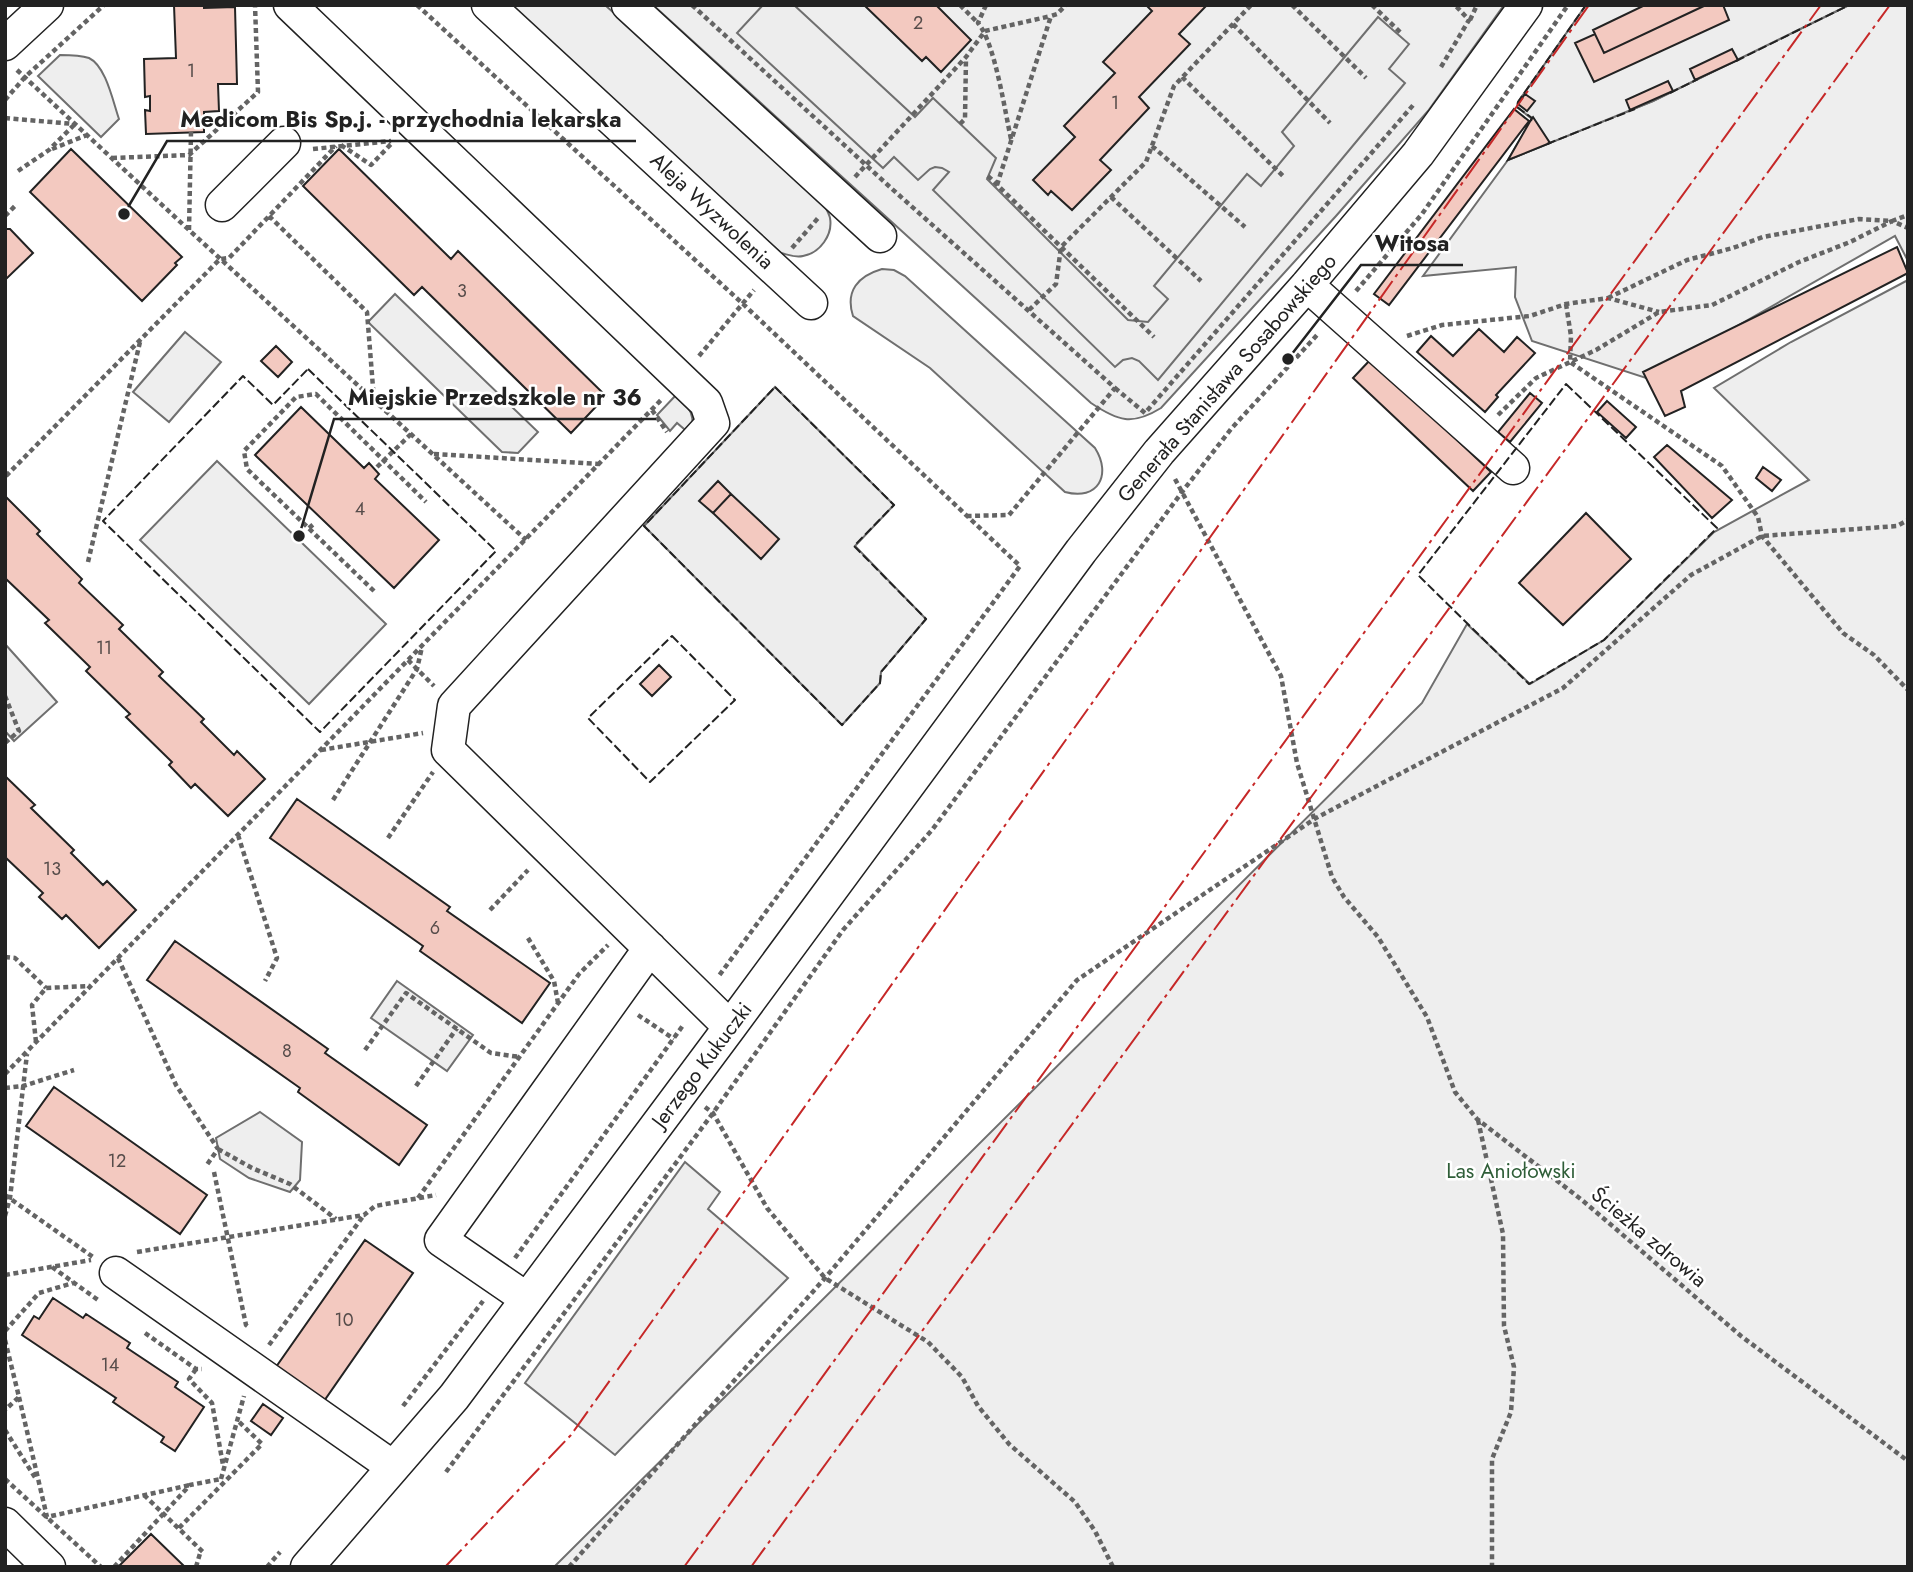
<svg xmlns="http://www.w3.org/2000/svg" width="1913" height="1572" viewBox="0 0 1913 1572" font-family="Jost,sans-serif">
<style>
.green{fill:#eee;stroke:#6f6f6f;stroke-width:2}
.parking{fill:#ededed;stroke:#6f6f6f;stroke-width:2}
.building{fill:#f3c9c0;stroke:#222;stroke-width:2}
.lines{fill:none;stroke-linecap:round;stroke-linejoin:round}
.minor-casing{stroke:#222;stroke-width:35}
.path{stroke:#646464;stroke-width:4.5;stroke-dasharray:5 3.5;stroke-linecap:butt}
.minor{stroke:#fff;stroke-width:32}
.fence{stroke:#222;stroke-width:2;stroke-dasharray:9 3.5;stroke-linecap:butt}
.power{stroke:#c62828;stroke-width:2;stroke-dasharray:24 5 3.5 5;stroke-linecap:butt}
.labels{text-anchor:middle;stroke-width:5;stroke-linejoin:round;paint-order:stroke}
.number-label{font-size:18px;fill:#564c4a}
.street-label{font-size:21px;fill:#222;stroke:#fff}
.park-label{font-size:21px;fill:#2f5e38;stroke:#fff}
.leader{fill:none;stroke:#222;stroke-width:2.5}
.callout-dot{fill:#222;stroke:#fff;stroke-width:2.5}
.callout-label{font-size:23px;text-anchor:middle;font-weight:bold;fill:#222;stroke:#fff;stroke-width:5;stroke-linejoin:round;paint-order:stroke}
</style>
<rect width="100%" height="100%" fill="#fff"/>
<path class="green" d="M510,5H605L823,202C825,207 829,213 830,218C833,235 820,253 803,256C795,258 789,255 781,253Z
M653,5H1504L1428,111L1336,216L1161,408C1132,426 1118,421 1091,403Z
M1849,5H1908V261L1895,236L1646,378L1532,341L1515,297L1516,267L1423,276L1508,160L1653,101Z
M60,55C69,55 80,55 89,58C106,66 113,102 119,119L101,137L38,76Z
M882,269L894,270L905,276L1095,448C1112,475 1098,501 1065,492L930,368L853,316C845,291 858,276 882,269Z
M1908,280V1567H554L1422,703L1467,624L1530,684L1604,640L1714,532L1809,480L1714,388L1791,342Z
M395,294L538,432L518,453L502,452L368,322Z
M185,332L221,362L169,422L133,392Z
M677,394C690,407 696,417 691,435L677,423L670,431L657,415Z
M217,461L386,624L309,704L140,540Z
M5,644L57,702L14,741L5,731Z
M397,981L473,1035L447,1071L371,1018Z
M260,1112L302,1142L300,1180L290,1192L249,1178L220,1159L216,1138Z
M685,1162L720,1192L708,1209L788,1278L615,1455L525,1383Z"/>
<path class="parking" d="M763,5H794L915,117L933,98L996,158L987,179L1128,320L1148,322L1168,299L1154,286L1247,174L1261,186L1294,146L1282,132L1378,17L1409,44L1389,69L1405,83L1158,380L1139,361L1132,358L1123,360L1115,367L933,190L949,172L942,168L935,167L930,169L918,180L894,157L883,168L737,33Z
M1586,5H1849L1653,101L1508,160L1532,119L1517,107L1518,102Z
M775,387L894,505L855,546L926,619L881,672L880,683L842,725L644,526Z"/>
<path class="building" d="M174,5H204V8L235,7L237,84H218L219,111L204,112V132L146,134L145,110L150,111V96L145,97L144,59L176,58Z
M864,5H936L971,40L941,72L926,57L922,61Z
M1146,5H1207L1179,34L1190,44L1139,97L1149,108L1100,160L1111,170L1072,210L1051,191L1048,195L1033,180L1075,137L1064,126L1115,73L1103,62L1152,11Z
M1645,5H1706L1604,53L1593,30Z
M1706,5H1723L1729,20L1594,82L1575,43L1595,34L1604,53Z
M1732,49L1738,60L1695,80L1690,69Z
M1668,81L1673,91L1630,110L1626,100Z
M1525,94L1535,101L1527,111L1518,104Z
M1514,109L1529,121L1389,305L1374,294Z
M1533,117L1550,143L1508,160L1532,118Z
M71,149L182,257L175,263L177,265L142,301L30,192Z
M339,149L451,259L458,251L606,396L571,433L422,287L414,295L303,186Z
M5,229H10L33,253L5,280Z
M1897,247L1908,273L1681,391L1685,407L1665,416L1643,372Z
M1479,329L1504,352L1517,337L1535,353L1496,395L1498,397L1485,412L1417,352L1431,336L1453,356Z
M276,346L292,362L278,377L261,361Z
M1371,359L1491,472L1473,491L1353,378Z
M1530,393L1542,403L1510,442L1498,432Z
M1607,401L1636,427L1626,438L1597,412Z
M301,407L364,468L369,463L379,474L375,479L439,540L394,588L255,455Z
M1667,445L1732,500L1712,518L1654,457Z
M1763,467L1781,480L1772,491L1756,478Z
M718,481L731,494L713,513L699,501Z
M731,494L779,539L761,559L713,513Z
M5,496L40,531L37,534L82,579L79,583L123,625L119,629L163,672L159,676L204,719L201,722L234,755L237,751L265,779L228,816L195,784L191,788L169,765L172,762L126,717L130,714L86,671L90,667L45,623L49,620L5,578Z
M1586,513L1631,559L1563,625L1519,583Z
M659,665L671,677L652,696L640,684Z
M5,776L35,805L31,808L74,850L71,853L103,885L107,881L136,910L99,948L66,915L62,919L39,897L43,893L5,857Z
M297,799L450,907L447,911L550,983L522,1023L420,951L423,946L270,838Z
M175,941L328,1049L325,1053L427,1125L399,1165L298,1092L300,1088L147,980Z
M54,1087L207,1195L180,1234L26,1126Z
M365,1240L413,1273L324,1401L276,1367Z
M53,1298L83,1318L86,1314L130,1343L127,1348L178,1382L175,1387L204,1407L175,1451L161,1442L164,1437L113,1402L116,1398L22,1335L34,1316L39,1319Z
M263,1404L283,1418L271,1435L251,1421Z
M151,1534L185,1567H118Z"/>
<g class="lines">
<g class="minor-casing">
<path id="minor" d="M290,5L706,403L713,423L454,706L448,750L730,1027
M488,5L811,303
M628,5L880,236
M5,44L47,5
M222,205L284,143
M1307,285L1513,468
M116,1273L393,1467
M527,1299L441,1240L650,948
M5,1524L49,1567
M307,1567L454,1397L730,1027L1081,551L1159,452L1307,285L1418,154L1526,5"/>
</g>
<path class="path" d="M417,5L742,303L1020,566L718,977
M692,5L891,188L1115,388L1009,515L967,516
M960,5L978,23
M986,5L978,23C995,43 1005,112 1011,139
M1292,5L1366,78
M1372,5L1402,34
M1470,20L1477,5
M1233,24L1330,123
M1441,67L1469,20L1455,5
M17,70L189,230L526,540
M1182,77L1285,178
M5,100L25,77L104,5
M5,118L74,124
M960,124L965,119L966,58
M341,145L371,165L392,143
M1152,146L1245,227
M52,149L87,135
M313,149L391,141
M112,158L189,155L258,92L255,5
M18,171L49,150L75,124
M988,176L1154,337
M855,177L966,57L985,31L1051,16
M997,185L1051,16L1057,14L1066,5
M1111,197L1201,281
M5,216L17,204
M269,216L367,312L374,400
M189,230L191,132
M792,248L819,217
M1356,291L1422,214L1568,5
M1608,298L1687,260L1733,248L1763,237L1859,219L1892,221L1908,215
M1566,304L1571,336L1570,362L1722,466L1758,517L1762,536L1843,633L1874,655L1908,690
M1029,310L1056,284L1061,247L1146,162L1174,86L1251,5
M1407,336L1442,325L1530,316L1566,304L1608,298L1659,312
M699,356L754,290
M1115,388L1145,413L1415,103
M652,410L667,432
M1498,415L1536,378L1596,350L1659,312L1712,305L1799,262L1850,242L1892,221L1908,228
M434,454L599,464
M377,467L411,434
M6,476L220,259L229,258L336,146
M1175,479L1281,676L1297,763L1332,877L1344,897L1378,937L1427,1017L1455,1092L1477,1119L1582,1200L1741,1336L1908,1461
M309,528L315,523
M88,562L140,342
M374,591L247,469L244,451L296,397L316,394L426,502
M408,660L434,686
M5,696L19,731L5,743
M321,750L423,733
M333,800L417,669L422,647
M238,835L277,958L265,981
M388,838L433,772
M490,910L528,870
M528,938L554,981L558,1003
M5,957L15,958L46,988
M118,958L176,1085L218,1149L206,1166
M638,1015L674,1039
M36,1042L32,1005L46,988L90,986
M365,1050L406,993L491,1053L520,1057
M5,1074L661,400
M416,1086L457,1028
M5,1088L23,1086L74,1070
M705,1107L713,1113L767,1208L825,1278L928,1342L962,1377L978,1406L1009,1444L1075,1502L1095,1531L1113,1567
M1478,1120L1503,1234L1504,1326L1514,1367L1511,1412L1492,1459V1567
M218,1149L252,1168L290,1184L336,1219
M214,1172L246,1325L250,1328
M5,1195L93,1257
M418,1198L579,974L608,945
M5,1216L10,1198L27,1054
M137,1252L364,1215L375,1206L436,1195
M515,1258L684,1024
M52,1267L98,1300
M5,1275L91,1260
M5,1331L39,1293L73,1283
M145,1333L196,1369H202
M5,1340L19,1397L5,1410
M269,1345L364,1215
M196,1369L189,1379L212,1403L223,1465
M19,1397L47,1517L190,1485
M403,1406L483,1301
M5,1430L36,1479
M446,1472L713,1113L843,930L932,830L1182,492L1231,429L1318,334
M5,1479L101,1567
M221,1479L244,1396
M144,1495L205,1554
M179,1528L262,1444L237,1420
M114,1567L190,1485L221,1479
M196,1567L201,1550
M267,1567L280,1552
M569,1567L825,1278L1077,980L1316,818L1563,688L1691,575L1762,536L1897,526L1908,520"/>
<use href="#minor" class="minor"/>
<path class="fence" d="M1736,61L1849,5
M1670,93L1698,79
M1531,121L1532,118L1517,107L1518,102L1586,5
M1547,144L1635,109
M308,369L496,551L320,732L103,521L243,376L273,405Z
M1566,384L1717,528L1604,640L1529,684L1418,575Z
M775,387L894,505L854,546L926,619L881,672L880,683L842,725L644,526Z
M672,636L735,700L650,782L588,718Z"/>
<path class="power" d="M445,1567L571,1435L1589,5
M684,1567L1821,5
M751,1567L1062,1138L1890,5"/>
</g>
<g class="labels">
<g class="number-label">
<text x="918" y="29">2</text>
<text x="191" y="77">1</text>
<text x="1115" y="109">1</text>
<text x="462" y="297">3</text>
<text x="360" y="515">4</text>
<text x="104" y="654">11</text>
<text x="52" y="875">13</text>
<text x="435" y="934">6</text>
<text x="287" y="1057">8</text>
<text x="117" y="1167">12</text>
<text x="344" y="1326">10</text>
<text x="110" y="1371">14</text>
</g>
<g class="street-label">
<text transform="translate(712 211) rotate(43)" y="7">Aleja Wyzwolenia</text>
<text transform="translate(1227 378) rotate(-49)" y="7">Generała Stanisława Sosabowskiego</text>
<text transform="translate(702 1065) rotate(-53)" y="7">Jerzego Kukuczki</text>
<text transform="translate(1649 1237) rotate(40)" y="7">Ścieżka zdrowia</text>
</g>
<g class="park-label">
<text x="1511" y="1178">Las Aniołowski</text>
</g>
</g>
<path class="leader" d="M124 214L167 141H636M1288 359L1361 265H1463M299 536L334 419H656"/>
<g class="callout-dot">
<circle cx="124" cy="214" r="7"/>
<circle cx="1288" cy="359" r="7"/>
<circle cx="299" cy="536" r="7"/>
</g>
<g class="callout-label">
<text x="401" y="127">Medicom Bis Sp.j. - przychodnia lekarska</text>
<text x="1412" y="251">Witosa</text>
<text x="495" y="405">Miejskie Przedszkole nr 36</text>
</g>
<rect width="1913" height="1572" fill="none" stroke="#222222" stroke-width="14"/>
</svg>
